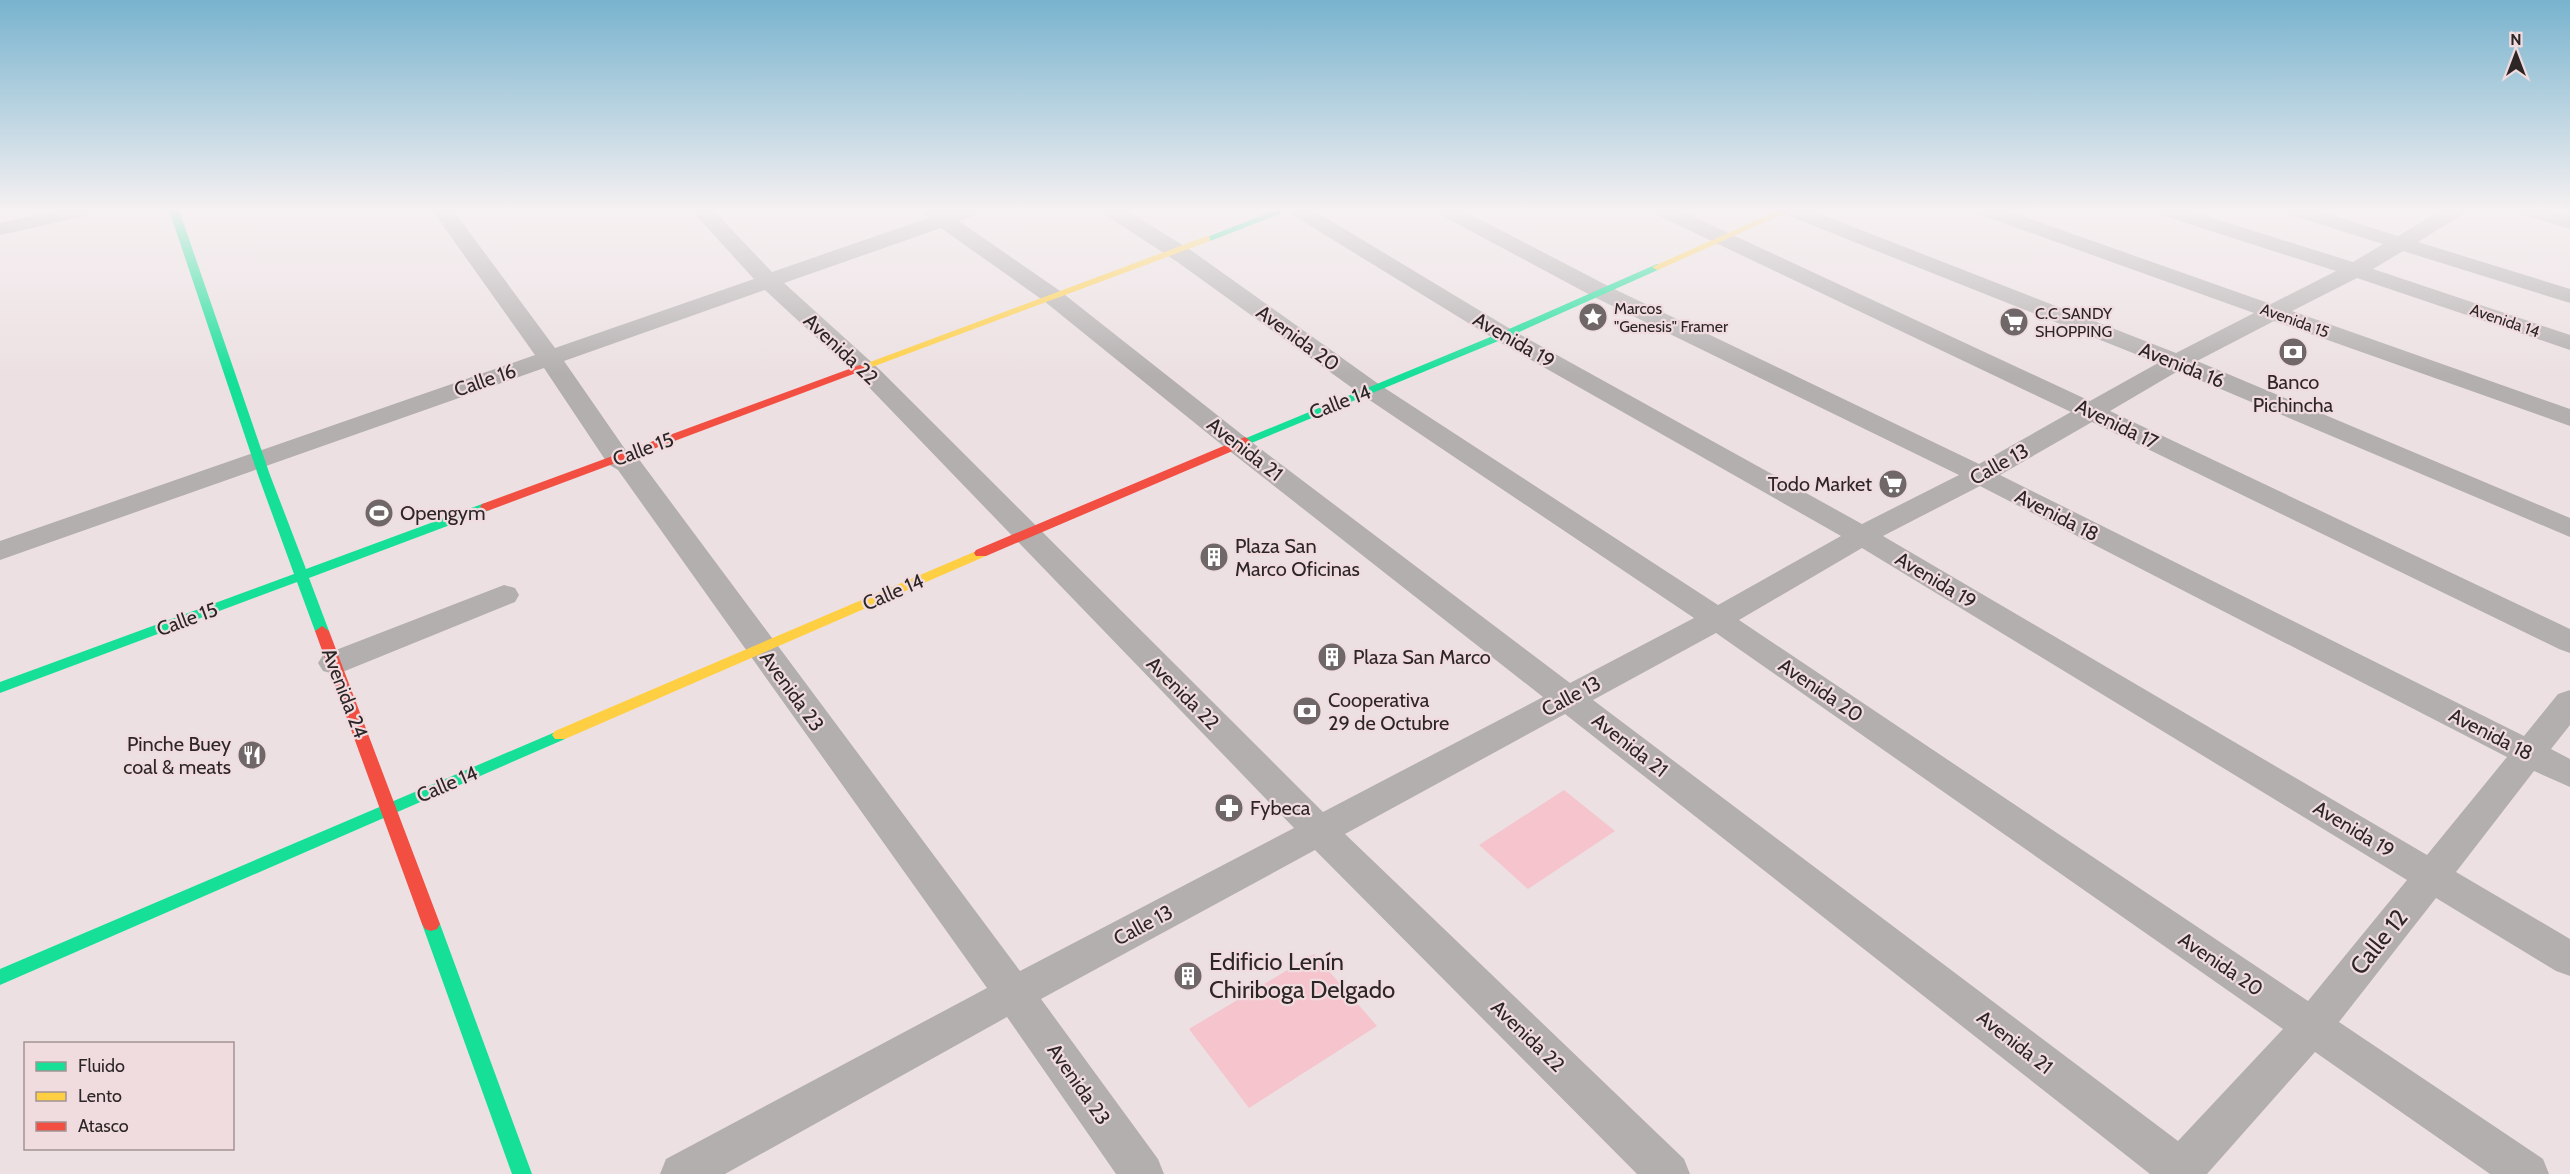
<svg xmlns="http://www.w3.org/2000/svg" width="2570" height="1174" viewBox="0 0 2570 1174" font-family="Cabin,sans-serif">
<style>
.green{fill:#f5c4cd}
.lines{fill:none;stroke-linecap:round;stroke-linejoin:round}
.street{fill:#b3afaf;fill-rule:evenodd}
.fast{fill:#16e098;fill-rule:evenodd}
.slow{fill:#ffcf43;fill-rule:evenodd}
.jam{fill:#f24e42;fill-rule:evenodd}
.labels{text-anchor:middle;stroke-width:4.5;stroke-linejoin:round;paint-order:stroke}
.far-poi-label{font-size:16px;fill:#2d2627;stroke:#f0dcdf;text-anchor:start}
.far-street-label{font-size:16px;fill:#2d2627;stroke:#f0dcdf}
.street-label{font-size:20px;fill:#2d2627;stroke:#f0dcdf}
.poi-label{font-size:20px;fill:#2d2627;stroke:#f0dcdf;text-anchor:start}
.near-street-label{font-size:24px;fill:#2d2627;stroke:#f0dcdf}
.near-poi-label{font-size:24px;fill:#2d2627;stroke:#f0dcdf;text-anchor:start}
</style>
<rect width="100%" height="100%" fill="#ece0e2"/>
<path class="green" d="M1564,790L1615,831L1528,889L1479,845Z
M1314,954L1377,1026L1249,1108L1189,1029Z"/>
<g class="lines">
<path class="street" d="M58,210H97L94,214L0,235V223Z
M432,210H453L555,348L754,279L691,210H713L772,272L928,218L920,210H981L978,214L959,221L1060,291L1245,437L1570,683L1694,618L1362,395L1176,261L1104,214L1101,210H1126L1192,251L1380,385L1718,605L1841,536L1496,340L1291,214L1288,210H1313L1512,330L1862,524L1959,475L1594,297L1439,214L1436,210H1462L1610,287L1979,464L2071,412L1655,214L1652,210H1679L2090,401L2158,363L1784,214L1781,210H1810L2176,353L2254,313L1978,214L1975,210H2005L2271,304L2336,271L2158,214L2155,210H2187L2353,262L2383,244L2287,214L2284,210H2316L2398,236L2441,210H2466L2463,214L2418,242L2570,289V303L2403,251L2373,269L2570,335V350L2357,278L2292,311L2570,409V426L2274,321L2197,361L2570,518V537L2178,371L2110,411L2570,629V653L2559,649L2092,422L2000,475L2524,736L2558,694L2570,690V725L2551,749L2570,759V787L2534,771L2456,872L2570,939V976L2556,971L2436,898L2339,1022L2543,1159L2549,1174H2490L2315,1052L2207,1174H2150L1565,714L1345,834L1684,1159L1690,1174H1637L1315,850L1041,999L1158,1159L1164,1174H1116L1007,1017L725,1174H660L666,1159L987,988L618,470L608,464L544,368L0,560V541L535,355ZM941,228L1044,301L1227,449L1543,697L1323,812L879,369L784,283ZM765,290L861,379L1294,828L1020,971L638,458L627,452L564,361ZM1980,486L2507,757L2427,855L1883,536ZM1862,548L2407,880L2308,1001L1739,620ZM1716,633L2283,1029L2178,1141L1593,700Z
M2518,210H2550L2570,216V229L2521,214Z
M504,585L515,588L519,595L515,602L345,671L334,674L323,671L318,663L323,655Z"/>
<path class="fast" d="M169,210H179L270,475L306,569L482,504L486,503L492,507L490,510L309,578L329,631L327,634L322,636L315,631L297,582L0,693V682L294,574L258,475Z
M1276,210H1290L1210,241L1202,239Z
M1657,264L1662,267L1660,269L1508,337L1249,444H1241L1239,441L1500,333Z
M560,730L565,731L568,735L565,739L0,985V969Z
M431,917L437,919L440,924L532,1174H512L422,924L425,919Z"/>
<path class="slow" d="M1779,210H1792L1660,269L1657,270L1652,267Z
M1207,236L1210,237V241L864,370H856L854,368Z
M981,549L988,553L986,556L565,739H555L552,735L555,731Z"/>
<path class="jam" d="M860,365L864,366V370L490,510L486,511L480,507L482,504Z
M1245,437L1251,441L1249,444L986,556H976L974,553L976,550Z
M322,626L329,631L440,924L437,929L431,931L425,929L422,924L315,631Z"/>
</g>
<linearGradient id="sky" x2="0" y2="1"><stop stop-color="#78b3ce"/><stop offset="0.56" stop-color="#f6f1f2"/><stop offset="1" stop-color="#f6f1f2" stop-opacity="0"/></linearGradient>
<rect width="2570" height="375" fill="url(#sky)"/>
<defs>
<g id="sight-disc" transform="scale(1.5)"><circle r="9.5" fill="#706768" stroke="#f0dcdf"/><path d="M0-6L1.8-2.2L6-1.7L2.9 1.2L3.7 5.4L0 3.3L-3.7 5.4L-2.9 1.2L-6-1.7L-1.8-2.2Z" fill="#fff"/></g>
<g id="supermarket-disc" transform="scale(1.5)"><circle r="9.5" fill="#706768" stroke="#f0dcdf"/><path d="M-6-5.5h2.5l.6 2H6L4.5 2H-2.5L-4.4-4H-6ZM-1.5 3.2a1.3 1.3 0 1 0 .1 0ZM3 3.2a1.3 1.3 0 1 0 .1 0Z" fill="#fff"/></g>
<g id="bank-disc" transform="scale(1.5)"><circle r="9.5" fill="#706768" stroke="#f0dcdf"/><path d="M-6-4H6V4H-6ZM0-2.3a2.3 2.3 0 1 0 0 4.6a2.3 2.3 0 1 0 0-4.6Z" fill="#fff"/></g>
<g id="stadium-disc" transform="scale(1.5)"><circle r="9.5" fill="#706768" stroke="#f0dcdf"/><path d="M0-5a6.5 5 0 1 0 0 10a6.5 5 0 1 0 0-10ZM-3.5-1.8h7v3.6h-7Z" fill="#fff"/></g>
<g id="building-disc" transform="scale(1.5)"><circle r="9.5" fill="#706768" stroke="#f0dcdf"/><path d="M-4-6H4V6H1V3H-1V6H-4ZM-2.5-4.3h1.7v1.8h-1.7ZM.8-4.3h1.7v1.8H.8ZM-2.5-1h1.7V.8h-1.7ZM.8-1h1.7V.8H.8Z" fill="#fff"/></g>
<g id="restaurant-disc" transform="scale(1.5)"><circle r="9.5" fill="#706768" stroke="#f0dcdf"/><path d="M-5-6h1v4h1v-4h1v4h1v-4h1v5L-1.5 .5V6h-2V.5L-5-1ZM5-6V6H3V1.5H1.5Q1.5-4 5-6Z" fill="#fff"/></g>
<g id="pharmacy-disc" transform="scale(1.5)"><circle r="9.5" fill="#706768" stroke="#f0dcdf"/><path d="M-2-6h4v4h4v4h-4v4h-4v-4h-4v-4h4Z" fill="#fff"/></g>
</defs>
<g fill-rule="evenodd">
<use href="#sight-disc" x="1593" y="317"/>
<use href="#supermarket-disc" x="2014" y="322"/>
<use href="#bank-disc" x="2293" y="352"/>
<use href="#supermarket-disc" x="1893" y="484"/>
<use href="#stadium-disc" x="379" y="513"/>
<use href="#building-disc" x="1214" y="557"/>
<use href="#building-disc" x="1332" y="657"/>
<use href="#bank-disc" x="1307" y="711"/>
<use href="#restaurant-disc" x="252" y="755"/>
<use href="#pharmacy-disc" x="1229" y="808"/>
<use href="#building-disc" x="1188" y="976"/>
</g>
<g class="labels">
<g class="far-poi-label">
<text x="1614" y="314">Marcos<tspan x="1614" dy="18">"Genesis" Framer</tspan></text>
<text x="2035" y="319">C.C SANDY<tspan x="2035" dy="18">SHOPPING</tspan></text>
</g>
<g class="far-street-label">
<text transform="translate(2295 320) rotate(20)" y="6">Avenida 15</text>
<text transform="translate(2505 320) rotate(19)" y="6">Avenida 14</text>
</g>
<g class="street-label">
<text transform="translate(1298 338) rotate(36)" y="7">Avenida 20</text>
<text transform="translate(1514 340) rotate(30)" y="7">Avenida 19</text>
<text transform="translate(841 349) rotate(43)" y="7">Avenida 22</text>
<text transform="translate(2182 365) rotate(22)" y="7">Avenida 16</text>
<text transform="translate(485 380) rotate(-19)" y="7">Calle 16</text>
<text transform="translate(1340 402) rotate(-21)" y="7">Calle 14</text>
<text transform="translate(2117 424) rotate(26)" y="7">Avenida 17</text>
<text transform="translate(643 449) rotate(-20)" y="7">Calle 15</text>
<text transform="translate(1245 449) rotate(38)" y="7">Avenida 21</text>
<text transform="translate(1999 464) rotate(-29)" y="7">Calle 13</text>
<text transform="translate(2057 515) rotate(27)" y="7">Avenida 18</text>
<text transform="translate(1936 580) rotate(31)" y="7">Avenida 19</text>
<text transform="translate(893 592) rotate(-23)" y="7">Calle 14</text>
<text transform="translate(187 619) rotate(-20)" y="7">Calle 15</text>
<text transform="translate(1821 690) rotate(34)" y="7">Avenida 20</text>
<text transform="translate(792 691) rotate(54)" y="7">Avenida 23</text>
<text transform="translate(345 693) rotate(69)" y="7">Avenida 24</text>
<text transform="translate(1183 693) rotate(45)" y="7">Avenida 22</text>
<text transform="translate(1571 696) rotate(-28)" y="7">Calle 13</text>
<text transform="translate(2491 734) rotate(27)" y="7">Avenida 18</text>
<text transform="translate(1630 745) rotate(38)" y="7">Avenida 21</text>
<text transform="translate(447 784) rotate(-23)" y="7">Calle 14</text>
<text transform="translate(2354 829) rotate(31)" y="7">Avenida 19</text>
<text transform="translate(1143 925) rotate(-28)" y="7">Calle 13</text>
<text transform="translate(2221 964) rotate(34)" y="7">Avenida 20</text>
<text transform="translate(1528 1036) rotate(44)" y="7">Avenida 22</text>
<text transform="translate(2015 1042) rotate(38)" y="7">Avenida 21</text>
<text transform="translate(1079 1084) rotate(55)" y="7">Avenida 23</text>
</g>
<g class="poi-label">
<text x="2293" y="389" text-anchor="middle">Banco<tspan x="2293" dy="23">Pichincha</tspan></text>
<text x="1872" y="491" text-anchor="end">Todo Market</text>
<text x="400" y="520">Opengym</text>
<text x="1235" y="553">Plaza San<tspan x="1235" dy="23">Marco Oficinas</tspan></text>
<text x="1353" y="664">Plaza San Marco</text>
<text x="1328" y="707">Cooperativa<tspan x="1328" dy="23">29 de Octubre</tspan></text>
<text x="231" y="751" text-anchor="end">Pinche Buey<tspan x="231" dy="23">coal &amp; meats</tspan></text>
<text x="1250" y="815">Fybeca</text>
</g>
<g class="near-street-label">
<text transform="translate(2379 942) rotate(-51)" y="8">Calle 12</text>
</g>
<g class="near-poi-label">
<text x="1209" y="970">Edificio Lenín<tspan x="1209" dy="28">Chiriboga Delgado</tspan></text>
</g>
</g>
<rect x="24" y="1042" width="210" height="108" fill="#f0dcdf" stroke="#a29395" stroke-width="1.5"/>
<rect x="36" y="1062" width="30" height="9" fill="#16e098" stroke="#a29395" stroke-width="1.5"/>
<text x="78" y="1072" font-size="18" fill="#2d2627">Fluido</text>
<rect x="36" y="1092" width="30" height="9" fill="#ffcf43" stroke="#a29395" stroke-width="1.5"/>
<text x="78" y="1102" font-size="18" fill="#2d2627">Lento</text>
<rect x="36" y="1122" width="30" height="9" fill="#f24e42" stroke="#a29395" stroke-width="1.5"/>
<text x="78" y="1132" font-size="18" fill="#2d2627">Atasco</text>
<g transform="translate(2516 54)" stroke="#f0dcdf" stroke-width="4.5" paint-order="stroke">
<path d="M0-4.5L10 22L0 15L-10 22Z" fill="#2d2627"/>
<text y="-9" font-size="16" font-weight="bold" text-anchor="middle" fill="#2d2627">N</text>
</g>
</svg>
